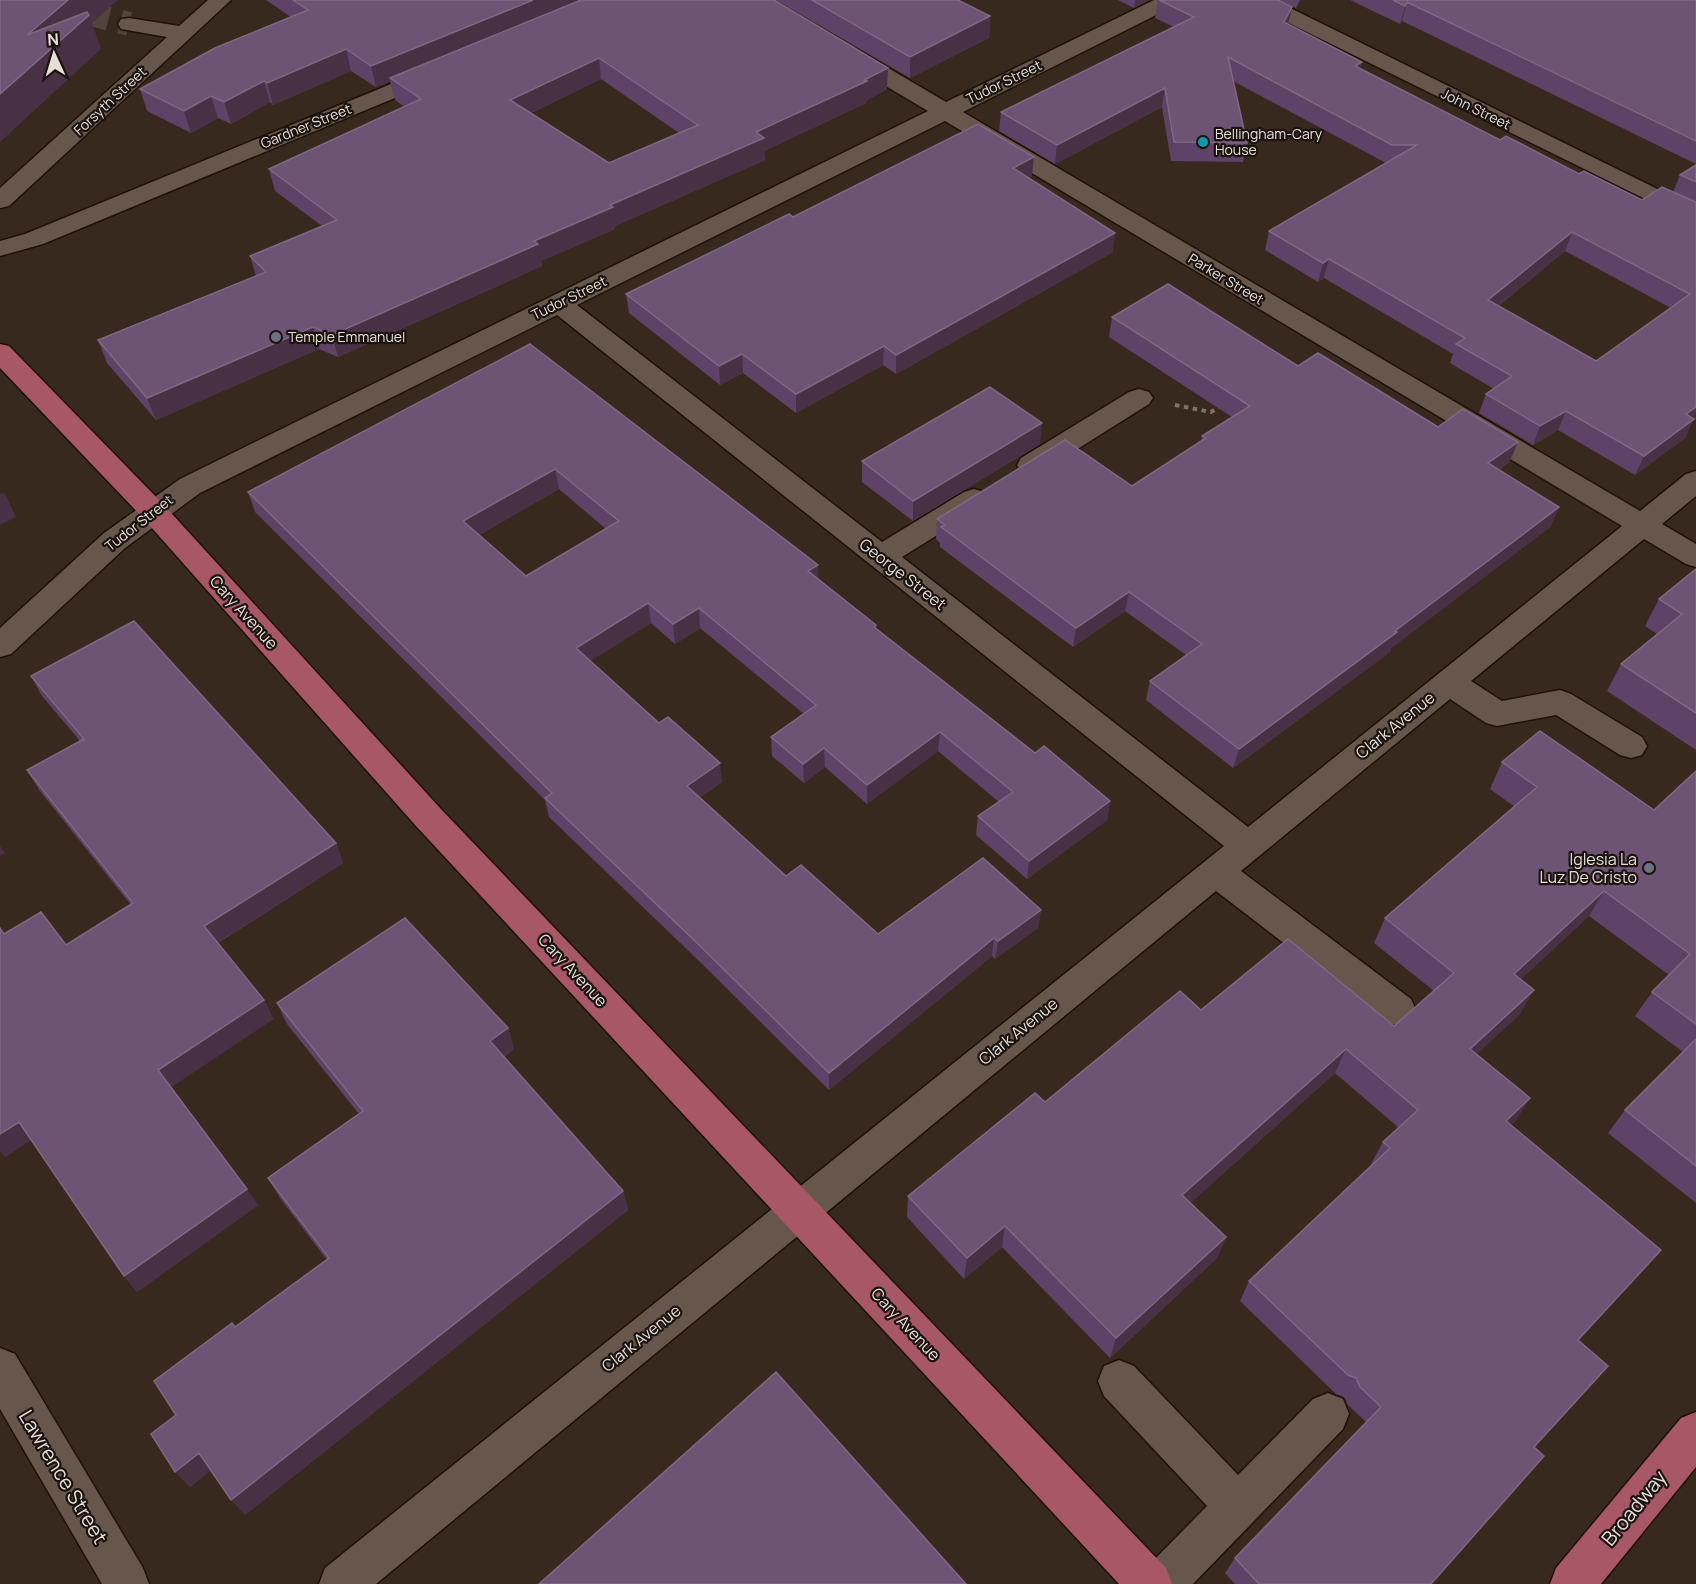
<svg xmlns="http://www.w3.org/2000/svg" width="1696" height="1584" viewBox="0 0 1696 1584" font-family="Manrope,sans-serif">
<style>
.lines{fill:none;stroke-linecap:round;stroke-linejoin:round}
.minor-tunnel{stroke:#52443b;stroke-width:24;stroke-dasharray:24 12;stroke-linecap:butt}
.minor-casing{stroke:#1e1108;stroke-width:3}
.major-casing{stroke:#1e1108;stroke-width:3}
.path{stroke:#7e7168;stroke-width:4;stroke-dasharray:4.5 4.5;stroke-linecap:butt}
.minor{fill:#67564c;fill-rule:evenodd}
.major{fill:#a75765;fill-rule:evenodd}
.wall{fill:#5e4267;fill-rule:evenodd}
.shaded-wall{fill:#493145}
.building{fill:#6d5374;stroke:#806883;stroke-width:1.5;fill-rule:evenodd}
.culture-dot{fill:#0f9aa8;stroke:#1a130f;stroke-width:2}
.worship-dot{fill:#6b7280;stroke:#1a130f;stroke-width:2}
.labels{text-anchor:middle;stroke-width:4.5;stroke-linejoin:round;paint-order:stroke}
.far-street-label{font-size:14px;fill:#e8ded8;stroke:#1a130f}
.far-poi-label{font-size:14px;fill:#e8ded8;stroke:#1a130f;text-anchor:start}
.street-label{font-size:16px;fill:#e8ded8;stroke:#1a130f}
.poi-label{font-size:16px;fill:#e8ded8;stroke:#1a130f;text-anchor:end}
.near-street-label{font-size:20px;fill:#e8ded8;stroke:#1a130f}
</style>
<rect width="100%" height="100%" fill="#38291f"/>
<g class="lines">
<path class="minor-tunnel" d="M52,0L67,8L129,24"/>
<g class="minor-casing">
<path id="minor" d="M208,0H231L9,206L0,208V188L167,37L121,29L118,24L121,19L129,18L179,26Z
M1154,0H1182L1178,4L963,112L1640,511L1686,474L1696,471V496L1662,524L1696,544V567L1686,564L1644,539L1471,681L1502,701L1560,690L1571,694L1642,737L1647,746L1642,755L1631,758L1620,755L1556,715L1497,726L1486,723L1450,699L1241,871L1411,999L1416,1010L1411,1021L1398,1026L1385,1021L1216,891L376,1584H319L325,1568L1224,846L557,315L200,493L125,548L11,654L0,657V628L104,533L180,479L928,111L840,59L837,54L840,49H856L946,102ZM945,121L1622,526L1248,827L902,557L984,506L988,499L984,492L974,489L964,492L882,542L577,305Z
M1246,0H1274L1696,208V224L1250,4Z
M435,66L443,68L446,73L443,78L43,244L0,256V241L25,234Z
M1139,389L1149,392L1153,398L1149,404L1041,472L1031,474L1021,472L1017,465L1021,458L1129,392Z
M0,1348L15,1354L143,1568L149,1584H102L0,1409Z
M1119,1360L1134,1366L1238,1475L1313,1399L1328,1393L1343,1399L1349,1414L1343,1429L1193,1584H1140L1146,1568L1207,1506L1104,1396L1098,1381L1104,1366Z"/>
</g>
<g class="major-casing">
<path id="major" d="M0,344L9,346L163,504L440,808L1166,1568L1172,1584H1119L416,826L143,518L0,368Z
M1696,1412V1467L1601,1584H1550L1556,1568L1681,1418Z"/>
</g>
<path class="path" d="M1175,405L1211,412L1222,405"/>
<use href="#minor" class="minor"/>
<use href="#major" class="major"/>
</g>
<path class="wall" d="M266,0H774L887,89L867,100L866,103L764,151L765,160L615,226V229L541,261L542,266L473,297L338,357L319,349L156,420L107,363L98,340L256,276L250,256L322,226L275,191L269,169L405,107L395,100L390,81L376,87L351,71L273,105L270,102L231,124L218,118L191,133L147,111L140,89L291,17ZM601,79L679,133L609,163L531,113Z
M776,0H958L990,16L989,38L910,78Z
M1118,0H1149L1134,8Z
M1158,0L1292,7L1288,24L1360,69L1500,140L1579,174L1642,200L1673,192L1680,175L1696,165V419L1692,422L1685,438L1635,475L1558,430L1533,445L1479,413L1486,394L1494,389L1450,363L1453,354L1324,278L1318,282L1265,250L1269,231L1386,163L1233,81L1247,143L1243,162L1171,161L1162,107L1055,164L999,131L1001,112L1174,27L1155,18ZM1565,251L1671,308L1596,361L1498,306Z
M1279,0H1300L1296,8Z
M1350,0H1696V164L1402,21L1400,24Z
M1032,176L1029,178L1113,252L896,374L883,365L796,413L743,373L720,385L629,313L626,294L793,217Z
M1112,317L1298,366L1438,427L1510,461L1499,470L1559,507L1550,527L1391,648L1390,652L1233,768L1146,700L1150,681L1186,655L1125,611L1073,647L940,547V543L936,539L937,519L1132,486L1201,442L1202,436L1232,417L1109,337Z
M530,344L819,580L876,625V629L1035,753L1110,801L1107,820L1027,879L976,835L978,816L999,802L938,751L867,804L825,767L804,783L772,756L771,737L804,714L700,628L675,644L651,623L590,661L722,782L699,798L786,876L878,934L1041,910L1038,928L995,959L992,956L829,1090L698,960L549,817L545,800L255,512L248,492ZM559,489L606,529L526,576L479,535Z
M1040,444L913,521L862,482V461Z
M1696,569V750L1607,691L1621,664L1657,634L1645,626L1659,599Z
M31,676L336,843L343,863L218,943L264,1000L273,1019L171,1087L258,1205L137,1292L124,1276L31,1140L5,1157L4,934L66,945L131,905L40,791L27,770L80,741L42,696Z
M1502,762L1654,810L1696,771V1203L1608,1133L1625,1110L1683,1052L1635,1016L1652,992L1669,975L1589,916L1521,979L1520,1014L1476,1054L1530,1098L1515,1121L1511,1125L1578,1340L1534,1447L1431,1584H1235L1225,1573L1235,1558L1366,1422L1348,1405L1344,1397L1336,1394L1240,1301L1249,1281L1372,1165L1371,1164L1383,1142L1399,1128L1335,1073L1190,1203L1226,1237L1217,1258L1110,1358L1002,1247L964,1279L907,1217L908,1196L1045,1102L1201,1010L1394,1026L1434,991L1374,943L1385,918L1515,807L1490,789Z
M277,1003L508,1028L514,1049L504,1057L623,1191L628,1210L245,1515L211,1470L190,1487L176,1415L236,1327L327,1260L280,1198L268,1178L359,1114L287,1024Z"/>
<path class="shaded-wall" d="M68,0H118L92,23L101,49L0,142V94L27,35Z
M533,0H588L390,78V81L376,87L371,66Z
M1135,0H1149L1134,8Z
M1407,2L1402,21L1400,24L1405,6Z
M1292,7L1288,25L1284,22Z
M990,16L989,38L910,78V57Z
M346,49L351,71L273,105L267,83Z
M599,58L601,79L514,121L510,100Z
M1362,62L1357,81L1355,66Z
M888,68L887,89L867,100L866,103L764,151L765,160L615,226V229L541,261L542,266L338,357L332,335L610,205Z
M264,81L270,102L231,124L224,102Z
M1165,88L1162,107L1055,164L1057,145Z
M211,96L218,118L191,133L184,111Z
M1034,157L1032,176L1012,187L1013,168Z
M1572,232L1565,251L1481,319L1488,300Z
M1115,233L1113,252L896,374V355Z
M1329,259L1324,278L1318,282L1323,263Z
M313,327L319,349L156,420L147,398Z
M884,346L883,365L796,413V394Z
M742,354L743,373L720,385L719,366Z
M1696,407V419L1692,422L1685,438L1635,475L1644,456L1686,414Z
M1566,411L1558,430L1533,445L1540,426Z
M1042,423L1040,444L913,521V501Z
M1518,442L1510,461L1480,483L1488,463Z
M555,469L559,489L468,541L463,521Z
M4,492L16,517L0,525V494Z
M1559,507L1550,527L1391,648L1390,652L1233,768L1239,749Z
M818,565L819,585L808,571Z
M1129,592L1125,611L1073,647L1076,628Z
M648,603L651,623L579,668L576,648Z
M699,608L700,628L675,644L673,624Z
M940,732L938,751L867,804V785Z
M824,748L825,767L804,783L803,764Z
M720,763L722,782L689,805L687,786Z
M1110,801L1107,820L1027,879L1029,861Z
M336,843L343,863L214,945L204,926Z
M0,846L5,853L0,856Z
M1604,891L1589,916L1500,999L1514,974Z
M1041,910L1038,928L995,959L998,941Z
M994,938L992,956L829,1090V1073Z
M1534,990L1520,1014L1457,1073L1470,1049Z
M264,1000L273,1019L170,1088L158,1070Z
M508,1028L514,1049L496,1062L490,1041Z
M1346,1049L1335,1073L1175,1217L1182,1195Z
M1530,1098L1515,1121L1491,1144L1506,1121Z
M19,1122L33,1139L5,1157L0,1151V1134Z
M247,1189L258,1205L137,1292L124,1276Z
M623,1191L628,1210L245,1515L231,1500Z
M1005,1226L1002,1247L964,1279L967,1258Z
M1226,1237L1217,1258L1110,1358L1116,1338Z
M199,1453L214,1468L190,1487L175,1472Z"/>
<path class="building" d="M0,0H68L27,35L87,12L89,15L0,94Z
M293,0H533L371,66L346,49L267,83L264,81L224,102L211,96L184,111L140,89L215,48L308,10Z
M581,0H774L888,68L864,80L867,81L756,132L764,138L610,205L613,207L534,241L538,244L332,335L313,327L147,398L98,340L266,272L250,256L337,220L269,169L421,99L390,78ZM599,58L698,125L609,163L510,100Z
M812,0H958L990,16L910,57Z
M1159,0H1278L1292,7L1284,22L1362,62L1355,66L1500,140L1506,136L1579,174L1584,171L1642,200L1662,187L1696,202V407L1686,414L1694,419L1644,456L1566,411L1540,426L1486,394L1512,376L1456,344L1465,338L1329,259L1323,263L1269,231L1417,145H1392L1228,57L1247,143L1174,142L1165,88L1057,145L1001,112L1194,17ZM1572,232L1690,294L1596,361L1488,300Z
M1393,0H1696V141L1407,2L1405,6Z
M978,124L1034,157L1013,168L1115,233L896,355L884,346L796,394L742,354L719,366L626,294L789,214L793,217Z
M1696,165V182L1680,175Z
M1168,284L1298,366L1318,353L1438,427L1463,409L1518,442L1488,463L1559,507L1395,631L1397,632L1239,749L1150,681L1202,644L1129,592L1076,628L941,527L945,525L937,519L1065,440L1132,486L1206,438L1202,436L1250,406L1112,317Z
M530,344L818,565L808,571L876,625L874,627L1035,753L1044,746L1110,801L1029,861L978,816L1013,792L940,732L867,785L824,748L803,764L771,737L816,705L699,608L673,624L648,603L576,648L659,723L668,717L720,763L687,786L786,876L801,865L878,934L983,858L1041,910L998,941L994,938L829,1073L696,942L545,798L552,793L248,492ZM555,469L619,521L526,576L463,521Z
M990,387L1042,423L913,501L862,461Z
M1696,569V713L1621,664L1682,614L1659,599Z
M134,621L336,843L204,926L264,1000L158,1070L247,1189L124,1276L19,1122L0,1134V928L4,934L41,912L66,945L133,903L27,770L84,739L31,676Z
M1540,731L1654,810L1696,771V1024L1652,992L1690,954L1604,891L1514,974L1534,990L1470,1049L1530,1098L1506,1121L1661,1250L1578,1340L1608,1366L1534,1447L1544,1456L1431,1584H1259L1235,1558L1381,1407L1360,1387L1356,1378L1348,1375L1249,1281L1390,1148L1383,1142L1418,1110L1346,1049L1182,1195L1226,1237L1116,1338L1005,1226L967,1258L908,1196L1035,1093L1045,1102L1180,991L1201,1010L1288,939L1394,1026L1454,973L1385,918L1537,787L1502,762Z
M405,918L508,1028L490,1041L623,1191L231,1500L199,1453L175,1472L151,1434L176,1415L154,1381L232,1323L235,1327L329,1258L268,1178L363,1111L277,1003Z
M1696,1039V1166L1625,1110Z
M776,1372L966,1584H539Z"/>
<circle class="culture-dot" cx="1203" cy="142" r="6"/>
<g class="worship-dot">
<circle cx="276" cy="337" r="6"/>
<circle cx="1649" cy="868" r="6"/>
</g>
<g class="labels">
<g class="far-street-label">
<text transform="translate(1004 82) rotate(-26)" y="5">Tudor Street</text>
<text transform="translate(110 101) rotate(-43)" y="5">Forsyth Street</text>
<text transform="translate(1476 109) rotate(26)" y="5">John Street</text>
<text transform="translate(306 126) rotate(-22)" y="5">Gardner Street</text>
<text transform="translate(1226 279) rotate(31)" y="5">Parker Street</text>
<text transform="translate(569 298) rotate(-26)" y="5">Tudor Street</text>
<text transform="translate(139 523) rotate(-38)" y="5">Tudor Street</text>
</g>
<g class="far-poi-label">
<text x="1215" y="139">Bellingham-Cary<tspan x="1215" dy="16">House</tspan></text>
<text x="288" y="342">Temple Emmanuel</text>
</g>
<g class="street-label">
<text transform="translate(903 574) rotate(38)" y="6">George Street</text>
<text transform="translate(244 612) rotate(48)" y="6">Cary Avenue</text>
<text transform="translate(1395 725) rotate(-39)" y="6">Clark Avenue</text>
<text transform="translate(573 970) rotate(47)" y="6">Cary Avenue</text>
<text transform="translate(1018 1031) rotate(-39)" y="6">Clark Avenue</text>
<text transform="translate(906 1324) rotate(47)" y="6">Cary Avenue</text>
<text transform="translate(641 1338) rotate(-39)" y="6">Clark Avenue</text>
</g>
<g class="poi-label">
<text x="1637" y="865">Iglesia La<tspan x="1637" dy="18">Luz De Cristo</tspan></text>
</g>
<g class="near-street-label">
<text transform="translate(63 1477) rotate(59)" y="7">Lawrence Street</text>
<text transform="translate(1634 1508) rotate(-51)" y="7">Broadway</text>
</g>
</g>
<g transform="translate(54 54) rotate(356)" stroke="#1a130f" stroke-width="4.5" paint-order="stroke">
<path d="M0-4.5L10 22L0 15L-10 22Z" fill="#e8ded8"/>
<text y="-9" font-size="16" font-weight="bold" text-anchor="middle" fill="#e8ded8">N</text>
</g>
</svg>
